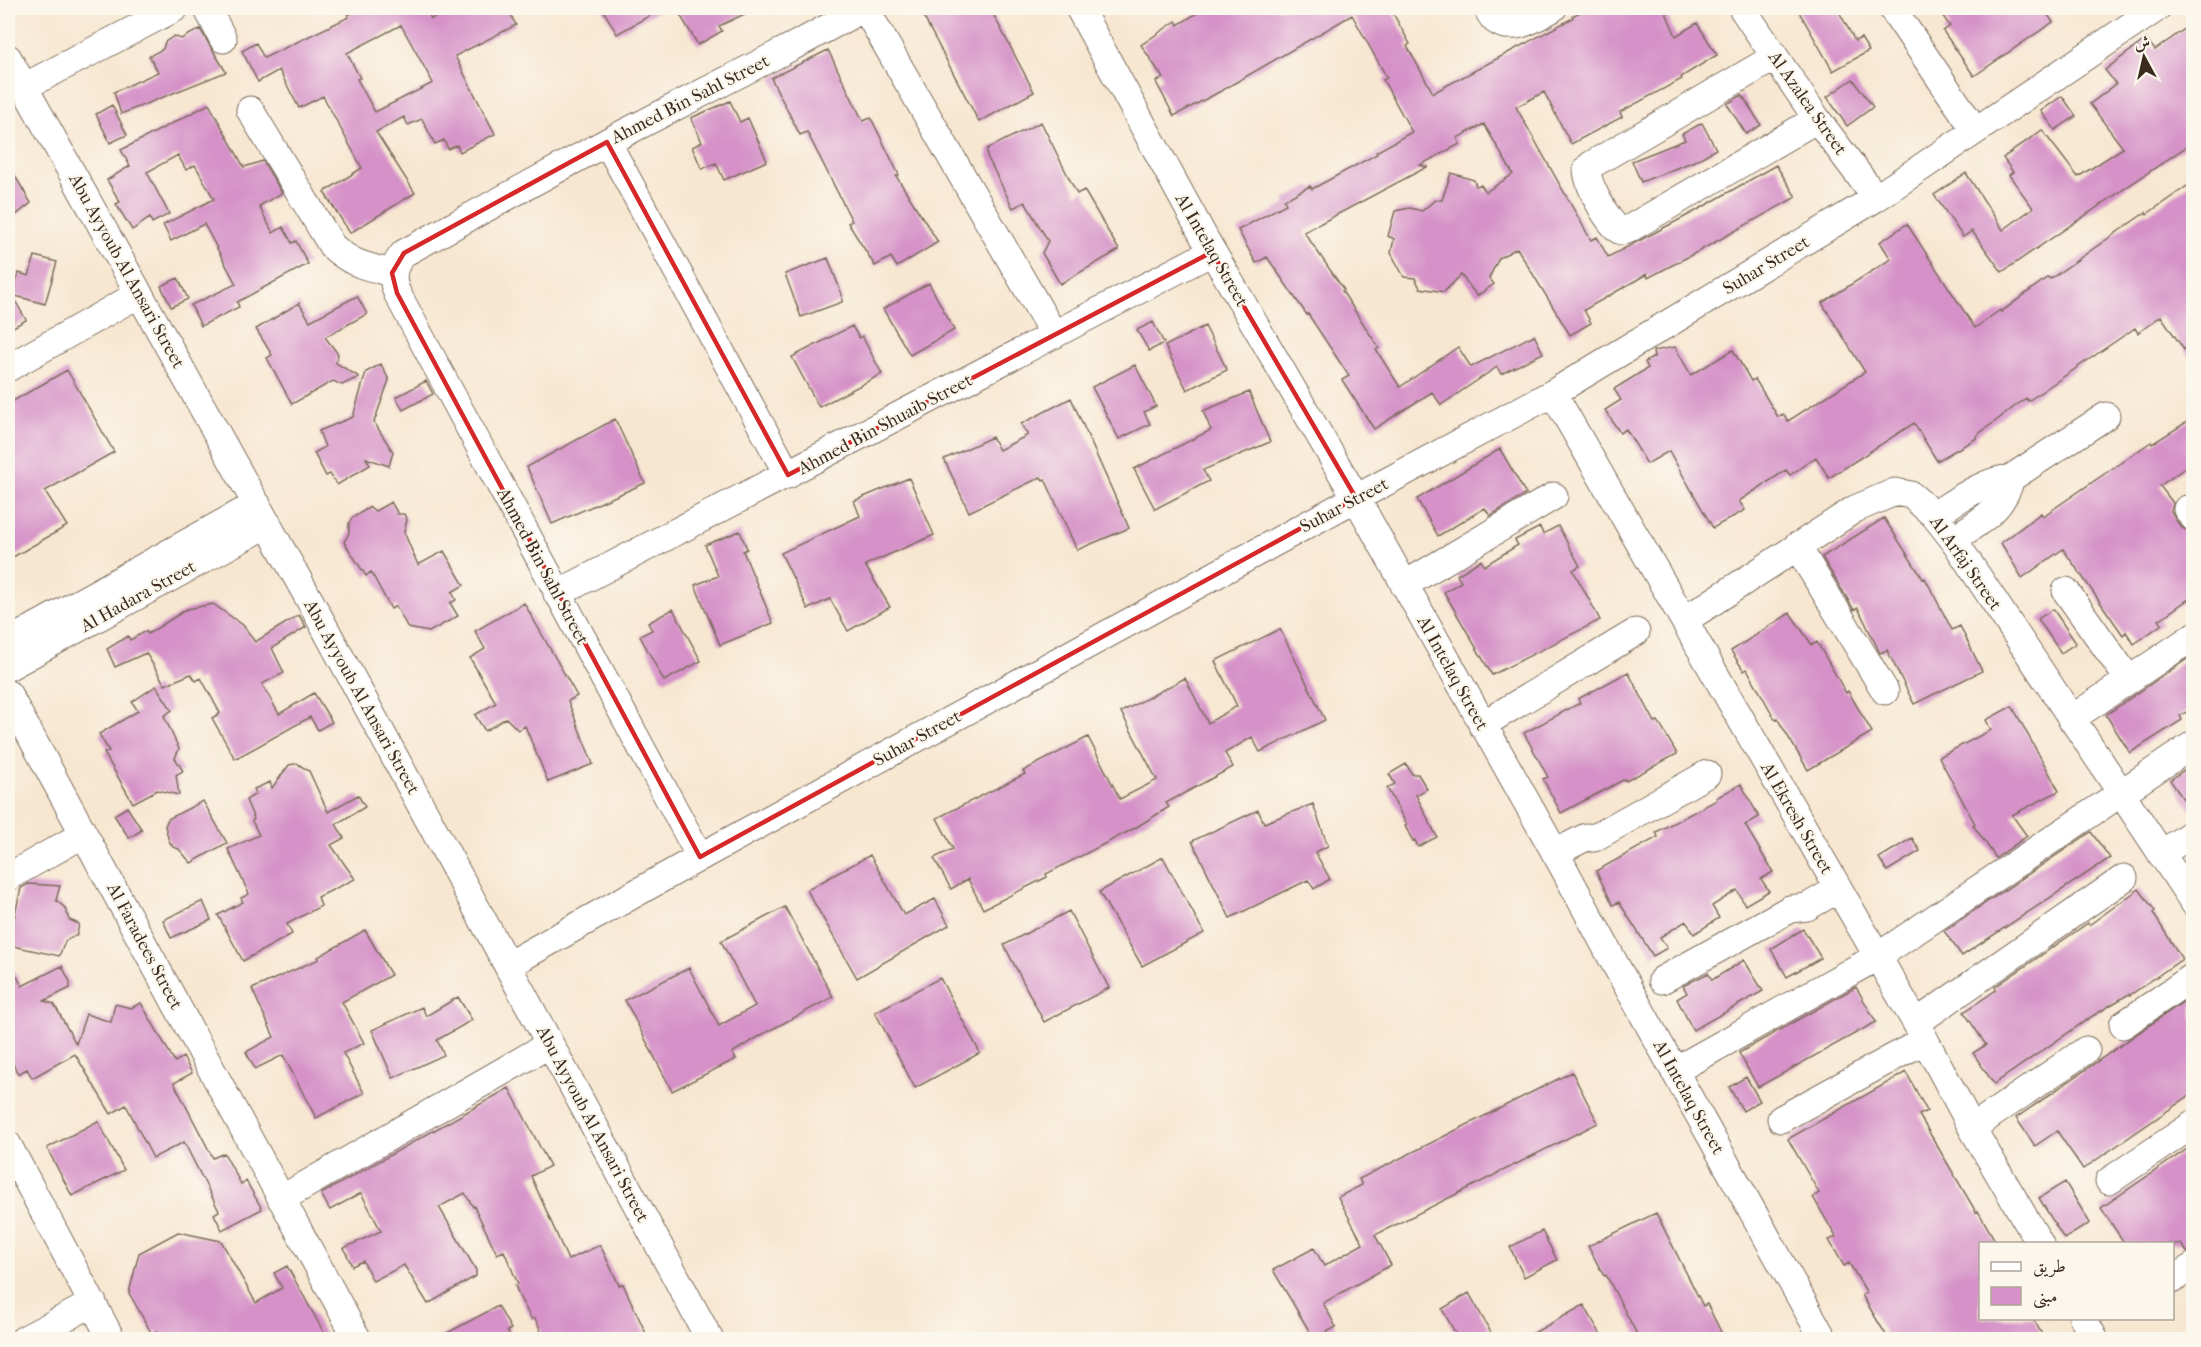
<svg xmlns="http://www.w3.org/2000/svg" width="2201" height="1347" viewBox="0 0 2201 1347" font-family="'IM FELL French Canon',Amiri,serif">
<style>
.building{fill:#d591c8;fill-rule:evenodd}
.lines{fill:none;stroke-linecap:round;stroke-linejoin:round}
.minor-casing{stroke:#7d6c5d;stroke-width:29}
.minor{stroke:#fff;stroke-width:27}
.marked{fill:none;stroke:#d62828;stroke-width:4.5;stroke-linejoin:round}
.labels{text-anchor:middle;stroke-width:4.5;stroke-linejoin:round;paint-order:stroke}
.street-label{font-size:18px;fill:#3b2a1e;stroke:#fbf7ec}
</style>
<rect width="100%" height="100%" fill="#fbf7ec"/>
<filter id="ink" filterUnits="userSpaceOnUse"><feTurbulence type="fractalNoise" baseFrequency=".0167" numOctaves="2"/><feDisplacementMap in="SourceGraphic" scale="12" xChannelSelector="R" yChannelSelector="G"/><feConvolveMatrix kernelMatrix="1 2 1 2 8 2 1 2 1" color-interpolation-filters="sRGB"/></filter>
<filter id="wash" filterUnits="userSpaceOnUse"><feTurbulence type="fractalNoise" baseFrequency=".008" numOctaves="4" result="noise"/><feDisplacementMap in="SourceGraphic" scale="24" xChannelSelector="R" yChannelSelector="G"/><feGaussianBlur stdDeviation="1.35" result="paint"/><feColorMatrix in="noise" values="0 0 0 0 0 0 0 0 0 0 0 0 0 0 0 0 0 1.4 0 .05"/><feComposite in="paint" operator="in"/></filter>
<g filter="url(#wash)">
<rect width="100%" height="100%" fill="#f7e7d1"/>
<g id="blocks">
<path class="building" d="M362,8H425L431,19L454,8H507L516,25L455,56L495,134L460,152L457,145L448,149L444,140L435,144L422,119L408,125L404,117L376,132L415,193L350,233L324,192L362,168L323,96L299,108L279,70L258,82L242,51L256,43L264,58L349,17L348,15ZM401,25L433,83L375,112L357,79L360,78L347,53Z
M602,8H663L617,34Z
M676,8H757L719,26L722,31L698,45Z
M919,8H990L1034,92L979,122Z
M1205,8H1390L1410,44L1407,46L1433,93L1573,18L1572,16L1588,8H1664L1676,36L1697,23L1717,55L1681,77L1682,79L1620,112L1622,117L1571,144L1544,92L1516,107L1591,240L1597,237L1608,257L1694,212L1776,165L1796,197L1699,251L1648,278L1647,274L1584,310L1591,323L1570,335L1517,248L1499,258L1489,278L1494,284L1477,296L1461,275L1444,292L1420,288L1415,278L1404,277L1391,253L1394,239L1388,236L1395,211L1410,208L1422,211L1435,200H1442L1451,173L1474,180L1476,186L1481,185L1486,192L1513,174L1484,124L1457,138L1460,144L1420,165L1427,167L1304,232L1344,290L1342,291L1379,348L1376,350L1400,387L1458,347L1471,367L1534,335L1543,353L1501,374L1497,367L1441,405L1432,392L1374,429L1342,380L1349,376L1308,314L1307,315L1267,257L1256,263L1238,230L1286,204L1284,200L1310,186L1312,189L1377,154L1376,152L1412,132L1383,80L1387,78L1352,15L1221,91L1174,116L1156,82L1163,78L1141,45L1176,21L1178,25Z
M1797,8H1837L1855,41L1861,38L1869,51L1833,71Z
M1937,8H2043L2053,22L1974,76L1943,31L1950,26Z
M2193,23V142L2002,272L1972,231L1963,237L1934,195L1966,173L2003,230L2033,208L2009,175L2013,172L2003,158L2042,130L2078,177L2123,148L2090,104L2116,84L2105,70L2146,39L2155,50Z
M200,29L226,72L121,114L114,92L158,72L149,56L163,49L165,42L174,36L181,39Z
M828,50L863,121L871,118L899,175L896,176L938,242L897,267L891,257L875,266L848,223L852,221L807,132L800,135L771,78Z
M1853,79L1873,107L1847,126L1827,97Z
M1742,95L1761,125L1746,134L1727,104Z
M2062,96L2076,116L2055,130L2041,111Z
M730,101L740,122L748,118L767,161L724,180L716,163L702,169L692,147L702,142L691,118Z
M209,104L244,167L263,161L282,193L259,206L273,233L283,227L292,243L296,241L308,264L237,302L239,307L201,326L191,305L236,284L204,224L171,241L163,225L214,199L195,165L186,170L178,155L147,172L169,214L152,223L150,218L132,230L116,204L120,202L107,180L130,166L121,150Z
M112,105L127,135L110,143L96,114Z
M1041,122L1077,194L1084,190L1119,250L1060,284L1042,253L1048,241L1025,202L1013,208L987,156V149Z
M1702,123L1716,149L1697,160L1641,182L1632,161L1685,140L1682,134Z
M8,164L31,203L16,215L8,200Z
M2193,182V363L2161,316L2138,333L2135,328L2028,401L2026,398L1976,436L1977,438L1937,461L1914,423L1829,478L1816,457L1790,475L1786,470L1739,501L1745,510L1713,528L1669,451L1647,464L1626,429L1620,433L1605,410L1621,400L1614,389L1648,368L1645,362L1654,357L1653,351L1675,347L1691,375L1733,350L1751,381L1755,379L1778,417L1783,414L1788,421L1865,372L1822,303L1891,259L1880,242L1907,224L1975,328L2000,310L2001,312L2048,277L2050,279L2146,212L2147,214Z
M35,256L57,262L45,304L12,295L26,320L8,330V286L12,294L19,273L29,276Z
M828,258L842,295V302L801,317L785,274Z
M178,278L188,299L171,307L161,286Z
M929,283L954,330L910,355L883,309Z
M357,296L367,314L325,337L338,354L336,363L359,377L342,385L333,381L292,404L267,358L272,355L256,329L299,303L310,321Z
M1153,322L1164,343L1149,351L1137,330Z
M852,326L859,338L862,336L882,374L819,407L792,357Z
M1205,326L1227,370L1187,390L1165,346Z
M381,364L389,380L374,422L393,452L389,466L366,458L370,465L337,485L330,474L326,476L314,453L325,447L319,431L353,417L366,372Z
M1135,365L1156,406L1144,412L1150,424L1119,439L1092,387Z
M67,370L114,452L45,491L67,526L8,560V404Z
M426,381L433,394L403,410L396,397Z
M1249,392L1270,442L1203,470L1209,481L1155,509L1134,469L1211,430L1203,411Z
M1071,398L1129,528L1077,550L1045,479L1043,480L1041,477L969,512L944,459L992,437L999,450L1028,435L1021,424Z
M2193,418V462L2160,486L2173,503L2171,511L2175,519L2182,528L2193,533V596L2159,620L2162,624L2134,644L2126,632L2123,635L2063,549L2022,578L2001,543L2041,513L2043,516L2151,442L2152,444Z
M615,419L645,483L552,524L527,467Z
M1500,449L1526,494L1490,516L1485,508L1438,536L1417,499Z
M909,478L934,535L865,565L890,607L848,631L830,599L808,609L781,553L860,516L854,501Z
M391,502L398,514H404L407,520L404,532L418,565L444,551L464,585L452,592L456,600L450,603L458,616L429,632L408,628L396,606L391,609L371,572L366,576L344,542L349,533V523L352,518L370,507L375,511Z
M1884,518L1923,579L1925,578L1952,630L1960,626L1982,671L1914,704L1887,650L1880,653L1858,608L1854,610L1822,557Z
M1558,526L1580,566L1573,570L1600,620L1492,675L1444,592L1461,582L1457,575L1481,560L1484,566L1518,545L1515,540L1540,527L1543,534Z
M740,531L747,549L743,551L773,623L720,645L695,585L718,576L705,545Z
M524,603L577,696L568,701L593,764L548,782L525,726L518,730L506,718L485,731L475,715L496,703L470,658L485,649L475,631Z
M213,604L243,625L255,642L299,615L306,627L272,648L284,673L262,684L279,714L314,693L332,722L318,730L310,717L235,759L212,718L220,713L201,678L196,681L191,674L165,685L146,653L115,667L107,649L128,636L130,640L146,631L148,634L187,609Z
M673,609L701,661L664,681L640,636L652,630L648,623Z
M2053,609L2076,643L2061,653L2038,619Z
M1790,613L1812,645L1817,642L1846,693L1848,691L1872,732L1808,770L1777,718L1775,719L1747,669L1744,671L1731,651Z
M1280,629L1325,720L1260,752L1252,737L1225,753L1233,767L1166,803L1169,807L1135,828L1046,874L1047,877L983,909L968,879L951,889L934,858L953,849L937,818L1025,774L1023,771L1088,737L1120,799L1157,780L1121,712L1185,678L1208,723L1237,706L1215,661Z
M2193,655V708L2180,716L2182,720L2130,753L2106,715Z
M1628,672L1655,722L1658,721L1677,754L1626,781L1625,779L1561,813L1543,779L1548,777L1524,733L1580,703L1578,699Z
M156,686L172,710L164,716L179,749L175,758L183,771L176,775L179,795L157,790L133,803L104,753L109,751L99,734L138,711L132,702Z
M2012,706L2059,791L2012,815L2027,836L1996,858L1973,825L1975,824L1939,757L1991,730L1986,720Z
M294,764H298L309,771L328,812L358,795L365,807L336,824L344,838L331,845L355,879L318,897L321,906L287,924L292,934L243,961L218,915L243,902L241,898L249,894L228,849L259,835L252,821L254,819L246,800L256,794L254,789L270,782L272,788L289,765Z
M1406,764L1412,774H1418L1427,789L1416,795L1437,837L1418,847L1415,840L1413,841L1405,826L1407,825L1387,788L1395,784L1389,774Z
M2193,764V813L2170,780Z
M1741,784L1759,817L1745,825L1773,872L1761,879L1769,891L1745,905L1737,890L1712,906L1719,918L1694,934L1686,921L1660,937L1667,948L1653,956L1619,902L1613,905L1596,871L1658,837L1656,832L1717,800L1716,798Z
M203,801L227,843L191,863L179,849L173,847L169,841L165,826L168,819Z
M1313,804L1328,846L1315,852L1330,879L1314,889L1308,880L1230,918L1192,841L1258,810L1264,823Z
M127,807L142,830L129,838L114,815Z
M2091,832L2110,858L1962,956L1944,931Z
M1912,838L1920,851L1887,871L1879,858Z
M870,855L904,915L935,899L949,925L857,978L807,890Z
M1163,857L1204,933L1142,966L1099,892Z
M28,884L60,886L56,900L65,908L69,920L79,924L77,935L66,940L59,956L8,945L21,888Z
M2139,889L2155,911L2153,913L2182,959L2130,995L2129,994L2091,1017L1994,1084L1973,1053L1986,1045L1964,1012L1996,990L1995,987L2088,923L2089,925Z
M203,901L211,920L171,938L163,920Z
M785,907L833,997L763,1034L732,1053L736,1059L672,1091L625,1000L689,968L719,1026L755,1006L721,941Z
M1069,911L1109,988L1044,1022L1004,945Z
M1803,929L1821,958L1787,977L1771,949Z
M365,930L391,975L342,1002L364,1043L343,1053L364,1093L316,1118L283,1055L255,1069L246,1052L274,1037L252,989L319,959L318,957Z
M8,959L22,986L62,966L70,982V988L44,1001L54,1004L76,1044L86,1014L111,1022L115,1004L131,1008L141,1003L175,1062L183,1057L192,1073L174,1083L213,1158L224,1153L241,1184L246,1181L262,1209L222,1230L214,1214L219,1211L184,1142L153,1158L126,1105L111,1114L75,1054L32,1078L27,1069L18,1074L8,1055Z
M1744,960L1763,991L1693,1030L1677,999L1687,993L1683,986L1708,973L1712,980Z
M940,978L980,1053L915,1088L875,1012Z
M1856,987L1876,1022L1758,1087L1739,1053Z
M2193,995V1093L2083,1169L2057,1131L2035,1146L2016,1118Z
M458,997L472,1020L437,1040L444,1055L393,1078L372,1030L422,1007L426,1016Z
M1572,1072L1598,1123L1375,1235L1391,1265L1323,1303L1336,1327L1314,1339L1273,1270L1314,1248L1324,1266L1363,1244L1338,1197L1362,1185L1359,1179Z
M1906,1072L1927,1111L1919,1115L1976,1212L1978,1211L1997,1244H1980V1318H2033L2045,1340H1889L1862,1295L1867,1293L1849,1263L1844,1266L1829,1240L1836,1237L1813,1197L1819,1193L1788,1139Z
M1746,1077L1760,1101L1743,1111L1729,1087Z
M509,1088L550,1166L531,1176L568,1260L600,1245L619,1285L623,1284L649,1340H545L535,1318L532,1320L519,1296L515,1285L518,1284L504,1251L497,1254L474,1206L473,1207L465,1193L439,1207L476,1270V1276L428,1304L404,1265L373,1281L363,1261L352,1266L344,1248L381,1231L361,1193L330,1210L321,1194Z
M98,1121L124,1170L72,1196L47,1148Z
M2193,1145V1250L2187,1252L2181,1244H2125L2101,1208Z
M2065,1182L2090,1223L2064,1239L2039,1198Z
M1656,1213L1703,1306L1707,1304L1725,1340H1640L1606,1275L1604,1276L1588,1246Z
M1542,1231L1557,1260L1524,1277L1510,1247Z
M178,1232L221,1241L256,1303L282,1288L274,1273L287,1266L328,1340H161L156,1331L152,1334L129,1293L139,1253Z
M1469,1293L1495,1340H1459L1442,1309Z
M1584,1305L1604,1340H1521Z
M498,1306L511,1329L507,1331L512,1340H434Z"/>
</g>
</g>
<g filter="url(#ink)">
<use href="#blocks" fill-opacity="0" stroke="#7d6c5d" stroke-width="1.5"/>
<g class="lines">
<g class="minor-casing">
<path id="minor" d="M207,8L223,39
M865,8L1054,335
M1079,8L1205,239L1356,498L1562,865L1615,964L1824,1340
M1488,8C1489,13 1491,16 1495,20C1513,34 1537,17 1553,8
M1742,8L1817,119L1876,198
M1892,8L1975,130
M1775,57L1591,165L1587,169C1587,184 1608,224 1621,231L1627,230L1817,119
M8,58L314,608L710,1340
M24,87L175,8
M250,110L332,246C353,265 365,266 392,273
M607,142L788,475
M8,368L139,294
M1553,393L1916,1023L1972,1128L2040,1244
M2187,509L2194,518
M1934,515C1958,500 1983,481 2011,478L2106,416
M1953,539C1979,522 2003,510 2011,478
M1797,546L1885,691
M1404,585L1554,496
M2066,591L2129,680
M557,594L1212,252
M1685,620L1855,509L1895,492L1911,495L1934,515L1953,539L2194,903
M8,642L257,504
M8,667L268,524
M8,694L358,1340
M2071,719L2194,636
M1482,725L1636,632
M1555,853L1586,837L1594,838L1707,774
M2161,854L2194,832
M700,857L397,293C390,276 393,266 404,253L607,142L807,39L864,8
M8,877L84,834
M508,965L700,857L1356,498L1553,393L1876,198L2157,8
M1662,980L1790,909L1807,907L1838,889
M1916,1023L2124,878
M2123,1025L2194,976
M1674,1071L1877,957L2194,744
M1781,1119L1925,1040
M1972,1128L2086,1050
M8,1145L112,1340
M2109,1181L2194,1124
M281,1199L550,1044
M2172,1280L2194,1266
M2083,1318L2095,1340
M23,1340L93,1303"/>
</g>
<use href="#minor" class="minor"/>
</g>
</g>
<path class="marked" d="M607,142L788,475L1212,252L1356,498L700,857L397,293L392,273L404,253Z"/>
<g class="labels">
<g class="street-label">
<text transform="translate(690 99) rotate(-27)" y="6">Ahmed Bin Sahl Street</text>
<text transform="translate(1808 103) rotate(55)" y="6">Al Azalea Street</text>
<text transform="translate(1212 250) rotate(60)" y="6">Al Intelaq Street</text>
<text transform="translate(1766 265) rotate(-31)" y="6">Suhar Street</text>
<text transform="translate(127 271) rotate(61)" y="6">Abu Ayyoub Al Ansari Street</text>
<text transform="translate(885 424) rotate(-28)" y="6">Ahmed Bin Shuaib Street</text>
<text transform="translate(1344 505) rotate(-28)" y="6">Suhar Street</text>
<text transform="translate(1966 563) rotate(55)" y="6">Al Arfaj Street</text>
<text transform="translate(543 566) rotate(62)" y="6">Ahmed Bin Sahl Street</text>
<text transform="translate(138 596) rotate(-29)" y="6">Al Hadara Street</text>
<text transform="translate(1453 673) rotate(61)" y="6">Al Intelaq Street</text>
<text transform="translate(362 697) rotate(61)" y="6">Abu Ayyoub Al Ansari Street</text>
<text transform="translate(917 738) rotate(-29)" y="6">Suhar Street</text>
<text transform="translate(1797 818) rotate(60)" y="6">Al Ekresh Street</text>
<text transform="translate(145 946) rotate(62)" y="6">Al Faradees Street</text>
<text transform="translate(1689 1097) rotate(61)" y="6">Al Intelaq Street</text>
<text transform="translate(593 1124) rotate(62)" y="6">Abu Ayyoub Al Ansari Street</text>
</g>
</g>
<rect width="2201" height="1347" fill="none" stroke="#fbf7ec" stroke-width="30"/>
<rect x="1979" y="1242" width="195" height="78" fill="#fbf7ec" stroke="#aea59a" stroke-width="1.5"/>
<rect x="1991" y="1262" width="30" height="9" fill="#ffffff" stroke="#aea59a" stroke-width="1.5"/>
<text x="2033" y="1272" font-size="18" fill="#3b2a1e">طريق</text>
<rect x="1991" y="1287" width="30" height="18" fill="#d591c8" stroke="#aea59a" stroke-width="1.5"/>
<text x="2033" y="1302" font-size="18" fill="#3b2a1e">مبنى</text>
<g transform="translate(2144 57) rotate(352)" stroke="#fbf7ec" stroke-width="4.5" paint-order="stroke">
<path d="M0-4.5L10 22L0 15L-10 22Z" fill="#3b2a1e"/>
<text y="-9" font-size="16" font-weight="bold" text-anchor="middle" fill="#3b2a1e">ش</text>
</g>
</svg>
